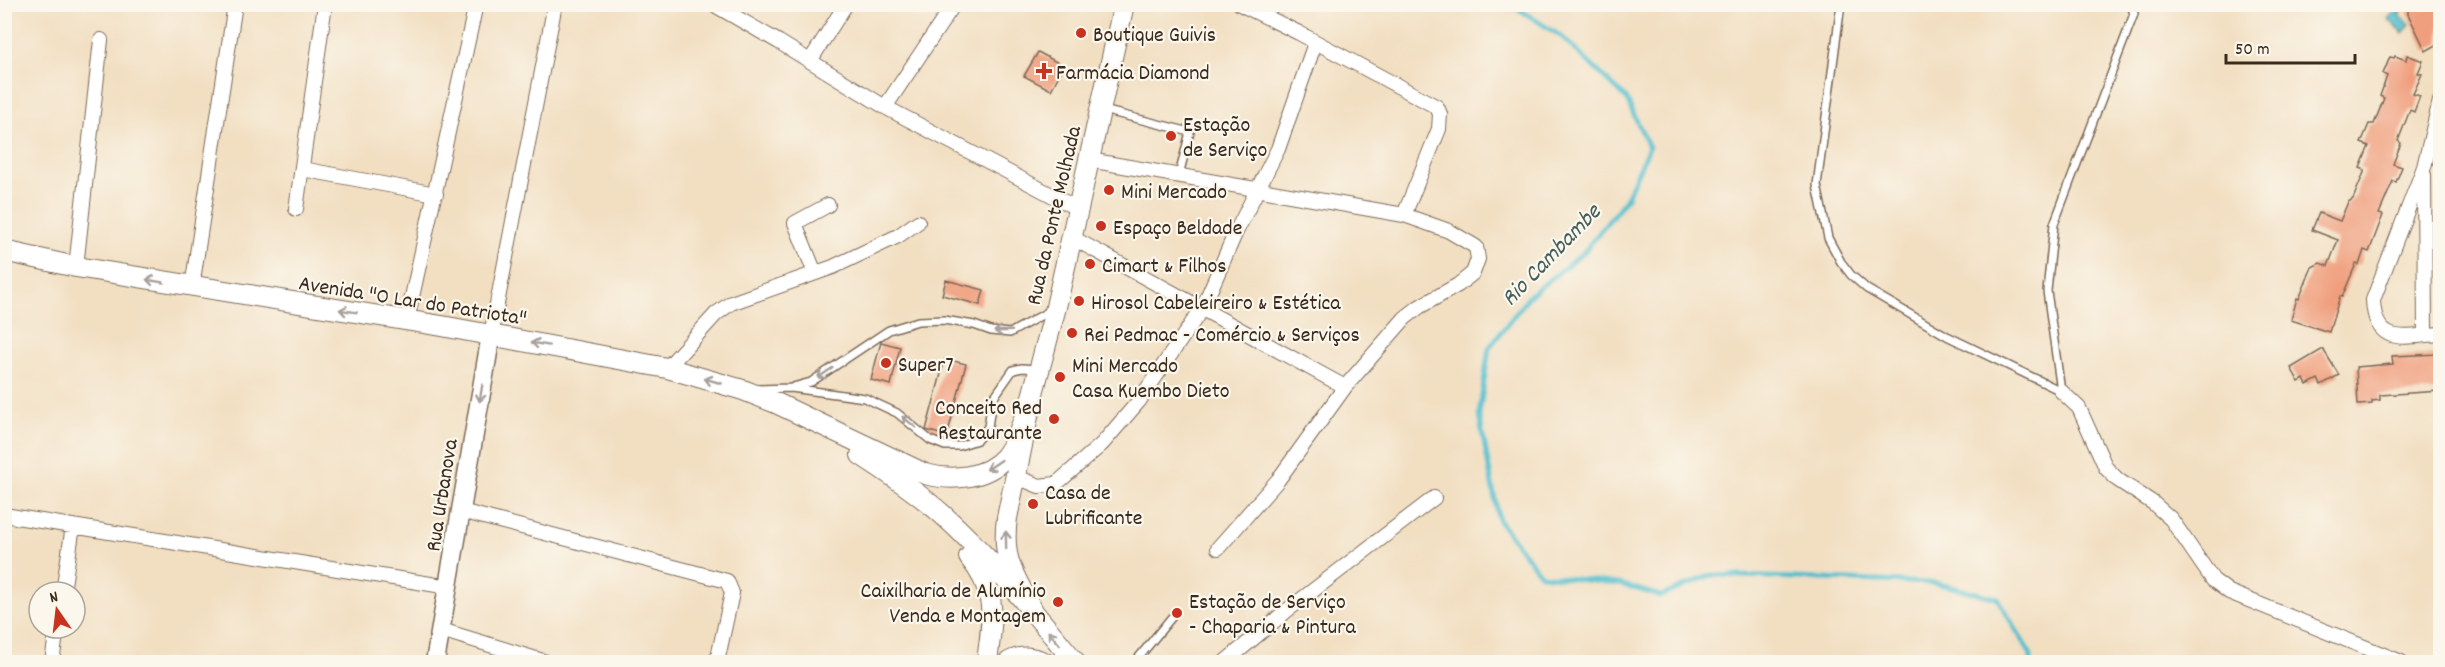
<svg xmlns="http://www.w3.org/2000/svg" width="2445" height="667" viewBox="0 0 2445 667" font-family="Dekko,sans-serif">
<style>
.water{fill:#54bfce;stroke:#487476;stroke-width:1.5}
.lines{fill:none;stroke-linecap:round;stroke-linejoin:round}
.stream{stroke:#54bfce;stroke-width:5}
.building{fill:#f09f7e}
.service-casing{stroke:#7b6957;stroke-width:10}
.minor-casing{stroke:#7b6957;stroke-width:16}
.tertiary-casing{stroke:#7b6957;stroke-width:21}
.secondary-casing{stroke:#7b6957;stroke-width:22}
.service{stroke:#fff;stroke-width:7}
.minor{stroke:#fff;stroke-width:14}
.tertiary{stroke:#fff;stroke-width:18}
.secondary{stroke:#fff;stroke-width:20}
.oneway{stroke:#a79f9a}
.poi-dot{fill:#c8321e;stroke:#fbf7ec;stroke-width:2}
.labels{text-anchor:middle;stroke-width:4.5;stroke-linejoin:round;paint-order:stroke}
.poi-label{font-size:22px;fill:#3b2a1e;stroke:#fbf7ec;text-anchor:start}
.street-label{font-size:22px;fill:#3b2a1e;stroke:#fbf7ec}
.water-label{font-size:24px;font-style:italic;fill:#445e5c;stroke:#fbf7ec}
</style>
<rect width="100%" height="100%" fill="#fbf7ec"/>
<filter id="ink" filterUnits="userSpaceOnUse"><feTurbulence type="fractalNoise" baseFrequency=".0167" numOctaves="2"/><feDisplacementMap in="SourceGraphic" scale="12" xChannelSelector="R" yChannelSelector="G"/><feConvolveMatrix kernelMatrix="1 2 1 2 8 2 1 2 1" color-interpolation-filters="sRGB"/></filter>
<filter id="wash" filterUnits="userSpaceOnUse"><feTurbulence type="fractalNoise" baseFrequency=".008" numOctaves="4" result="noise"/><feDisplacementMap in="SourceGraphic" scale="24" xChannelSelector="R" yChannelSelector="G"/><feGaussianBlur stdDeviation="1.35" result="paint"/><feColorMatrix in="noise" values="0 0 0 0 0 0 0 0 0 0 0 0 0 0 0 0 0 1.4 0 .05"/><feComposite in="paint" operator="in"/></filter>
<g filter="url(#wash)">
<rect width="100%" height="100%" fill="#f2dfc2"/>
<path class="water" d="M2399,7L2402,11L2399,15L2410,25L2403,33L2388,19Z"/>
<g class="lines">
<path class="stream" d="M1511,4L1562,37L1626,98L1649,147L1626,199L1583,253L1529,296L1489,348L1479,415L1499,521L1541,575L1619,584L1661,596L1711,575L1935,583L1997,598L2031,655V662"/>
</g>
<g id="blocks">
<path class="building" d="M2408,4H2437L2440,11V43L2426,51L2408,14Z
M1038,52L1064,66L1051,90L1024,76Z
M2407,55L2423,61L2418,73L2422,74L2413,94L2420,96L2414,112L2410,110L2398,141L2401,143L2393,164L2402,167L2396,182L2393,181L2379,214L2383,215L2369,252L2364,250L2359,265L2356,264L2342,297L2340,296L2329,332L2291,320L2297,298L2299,299L2312,267L2320,263L2328,266L2338,240L2312,230L2319,213L2340,221L2348,202L2353,199L2365,170L2360,168L2369,146L2361,143L2369,124H2374L2384,98L2380,96L2387,76L2383,74L2390,57L2394,58L2395,56L2406,60Z
M946,280L984,290L980,305L942,295Z
M881,342L900,347L891,385L871,380Z
M2323,349L2339,375L2321,385L2318,379L2307,385L2304,379L2299,382L2291,368Z
M2440,354V391L2380,395V400L2372,401V404L2358,405L2356,367L2393,364L2392,356Z
M945,359L966,364L947,436L926,430Z"/>
</g>
</g>
<g filter="url(#ink)">
<use href="#blocks" fill-opacity="0" stroke="#7b6957" stroke-width="1.5"/>
<g class="lines">
<g class="service-casing">
<path id="service" d="M1841,4L1817,185L1828,238L1841,262L1851,275L1867,289L1947,336L2061,391L2047,291L2054,224L2134,14L2131,4
M1103,110L1190,132L1179,175
M793,387L811,382L889,330L918,321L944,320L974,325L991,331L1010,333L1051,310
M758,389L791,388L865,398L897,413L930,440L945,446H959L977,440L988,427L992,400L1013,370L1022,368L1037,369
M1135,662L1171,618"/>
</g>
<g class="minor-casing">
<path id="minor" d="M713,4L779,42L885,107L1078,209
M1240,4L1299,33L1437,107L1440,114L1439,129L1404,215
M810,61L846,4
M2440,101L2424,167L2373,300C2375,348 2406,336 2440,334
M885,107L954,4
M1089,160L1404,215L1449,231L1476,247L1478,259L1473,273L1458,285L1419,307L1405,318L1345,387L1278,480L1218,548
M302,169L436,194
M2424,175L2425,335
M296,209L325,4
M1071,237L1345,387
M76,267L101,40
M815,273L795,223L828,205
M192,287L235,4
M407,320L476,4
M491,335L555,4
M667,368L716,314L731,303L833,267L898,236L918,222
M2061,391L2079,408L2106,468L2118,480L2153,503L2171,519L2213,580L2229,592L2401,662
M1017,477L1039,486L1056,484L1102,444L1139,401L1203,307L1235,234L1278,149L1315,43
M461,511L727,581L732,593L717,662
M4,515L449,587
M63,592L73,526
M441,630L546,662
M52,662L57,628
M1225,662L1285,612L1434,498"/>
</g>
<g class="tertiary-casing">
<path id="tertiary" d="M435,662L491,335"/>
</g>
<g class="secondary-casing">
<path id="secondary" d="M4,251L76,267L442,326L667,368L743,390L776,403L925,474C951,481 986,479 1005,457C1018,441 1024,416 1032,397
M861,455C889,473 917,492 943,515C990,557 1034,613 1075,662
M969,557C999,592 992,621 987,662
M1034,613C1015,576 1001,562 1007,518L1032,397L1056,307L1124,4
M1009,662C1021,655 1031,657 1044,662"/>
</g>
<use href="#service" class="service"/>
<use href="#minor" class="minor"/>
<use href="#tertiary" class="tertiary"/>
<use href="#secondary" class="secondary"/>
</g>
<defs><path id="oneway-shaft" d="M-6 0H5M1.5-3L5.5 0L1.5 3" fill="none" stroke-width="1.6" stroke-linecap="round" stroke-linejoin="round" transform="scale(1.5)"/></defs>
<g class="oneway">
<use href="#oneway-shaft" transform="translate(155 281) rotate(-170)"/>
<use href="#oneway-shaft" transform="translate(348 311) rotate(-171)"/>
<use href="#oneway-shaft" transform="translate(1003 331) rotate(178)"/>
<use href="#oneway-shaft" transform="translate(540 344) rotate(-170)"/>
<use href="#oneway-shaft" transform="translate(825 373) rotate(146)"/>
<use href="#oneway-shaft" transform="translate(713 381) rotate(-164)"/>
<use href="#oneway-shaft" transform="translate(481 393) rotate(99)"/>
<use href="#oneway-shaft" transform="translate(909 422) rotate(-141)"/>
<use href="#oneway-shaft" transform="translate(994 465) rotate(146)"/>
<use href="#oneway-shaft" transform="translate(1006 540) rotate(-91)"/>
<use href="#oneway-shaft" transform="translate(1054 638) rotate(-130)"/>
</g>
</g>
<g class="poi-dot">
<circle cx="1081" cy="33" r="6"/>
<path d="M1041 62h6v6h6v6h-6v6h-6v-6h-6v-6h6z"/>
<circle cx="1171" cy="136" r="6"/>
<circle cx="1109" cy="190" r="6"/>
<circle cx="1101" cy="226" r="6"/>
<circle cx="1090" cy="264" r="6"/>
<circle cx="1079" cy="301" r="6"/>
<circle cx="1072" cy="333" r="6"/>
<circle cx="886" cy="363" r="6"/>
<circle cx="1060" cy="377" r="6"/>
<circle cx="1054" cy="419" r="6"/>
<circle cx="1033" cy="504" r="6"/>
<circle cx="1058" cy="602" r="6"/>
<circle cx="1177" cy="613" r="6"/>
</g>
<g class="labels">
<g class="poi-label">
<text x="1093" y="41">Boutique Guivis</text>
<text x="1056" y="79">Farmácia Diamond</text>
<text x="1183" y="131">Estação<tspan x="1183" dy="25">de Serviço</tspan></text>
<text x="1121" y="198">Mini Mercado</text>
<text x="1113" y="234">Espaço Beldade</text>
<text x="1102" y="272">Cimart &amp; Filhos</text>
<text x="1091" y="309">Hirosol Cabeleireiro &amp; Estética</text>
<text x="1084" y="341">Rei Pedmac - Comércio &amp; Serviços</text>
<text x="898" y="371">Super7</text>
<text x="1072" y="372">Mini Mercado<tspan x="1072" dy="25">Casa Kuembo Dieto</tspan></text>
<text x="1042" y="414" text-anchor="end">Conceito Red<tspan x="1042" dy="25">Restaurante</tspan></text>
<text x="1045" y="499">Casa de<tspan x="1045" dy="25">Lubrificante</tspan></text>
<text x="1046" y="597" text-anchor="end">Caixilharia de Alumínio<tspan x="1046" dy="25">Venda e Montagem</tspan></text>
<text x="1189" y="608">Estação de Serviço<tspan x="1189" dy="25">- Chaparia &amp; Pintura</tspan></text>
</g>
<g class="street-label">
<text transform="translate(1052 215) rotate(-77)" y="8">Rua da Ponte Molhada</text>
<text transform="translate(413 299) rotate(9)" y="8">Avenida "O Lar do Patriota"</text>
<text transform="translate(440 495) rotate(-81)" y="8">Rua Urbanova</text>
</g>
<g class="water-label">
<text transform="translate(1550 254) rotate(-46)" y="8">Rio Cambambe</text>
</g>
</g>
<rect width="2445" height="667" fill="none" stroke="#fbf7ec" stroke-width="24"/>
<g transform="translate(57 610) rotate(346)"><circle r="28" fill="#fbf7ec" stroke="#aea59a" stroke-width="1.5"/>
<path d="M0-4.5L10 22L0 15L-10 22Z" fill="#c8321e"/>
<text y="-9" font-size="16" font-weight="bold" text-anchor="middle" fill="#3b2a1e">N</text>
</g>
<path d="M2226 54v9h129v-9" fill="none" stroke="#3b2a1e" stroke-width="3"/>
<text x="2235" y="54" font-size="18" fill="#3b2a1e" stroke="#fbf7ec" stroke-width="4.5" paint-order="stroke">50 m</text>
</svg>
